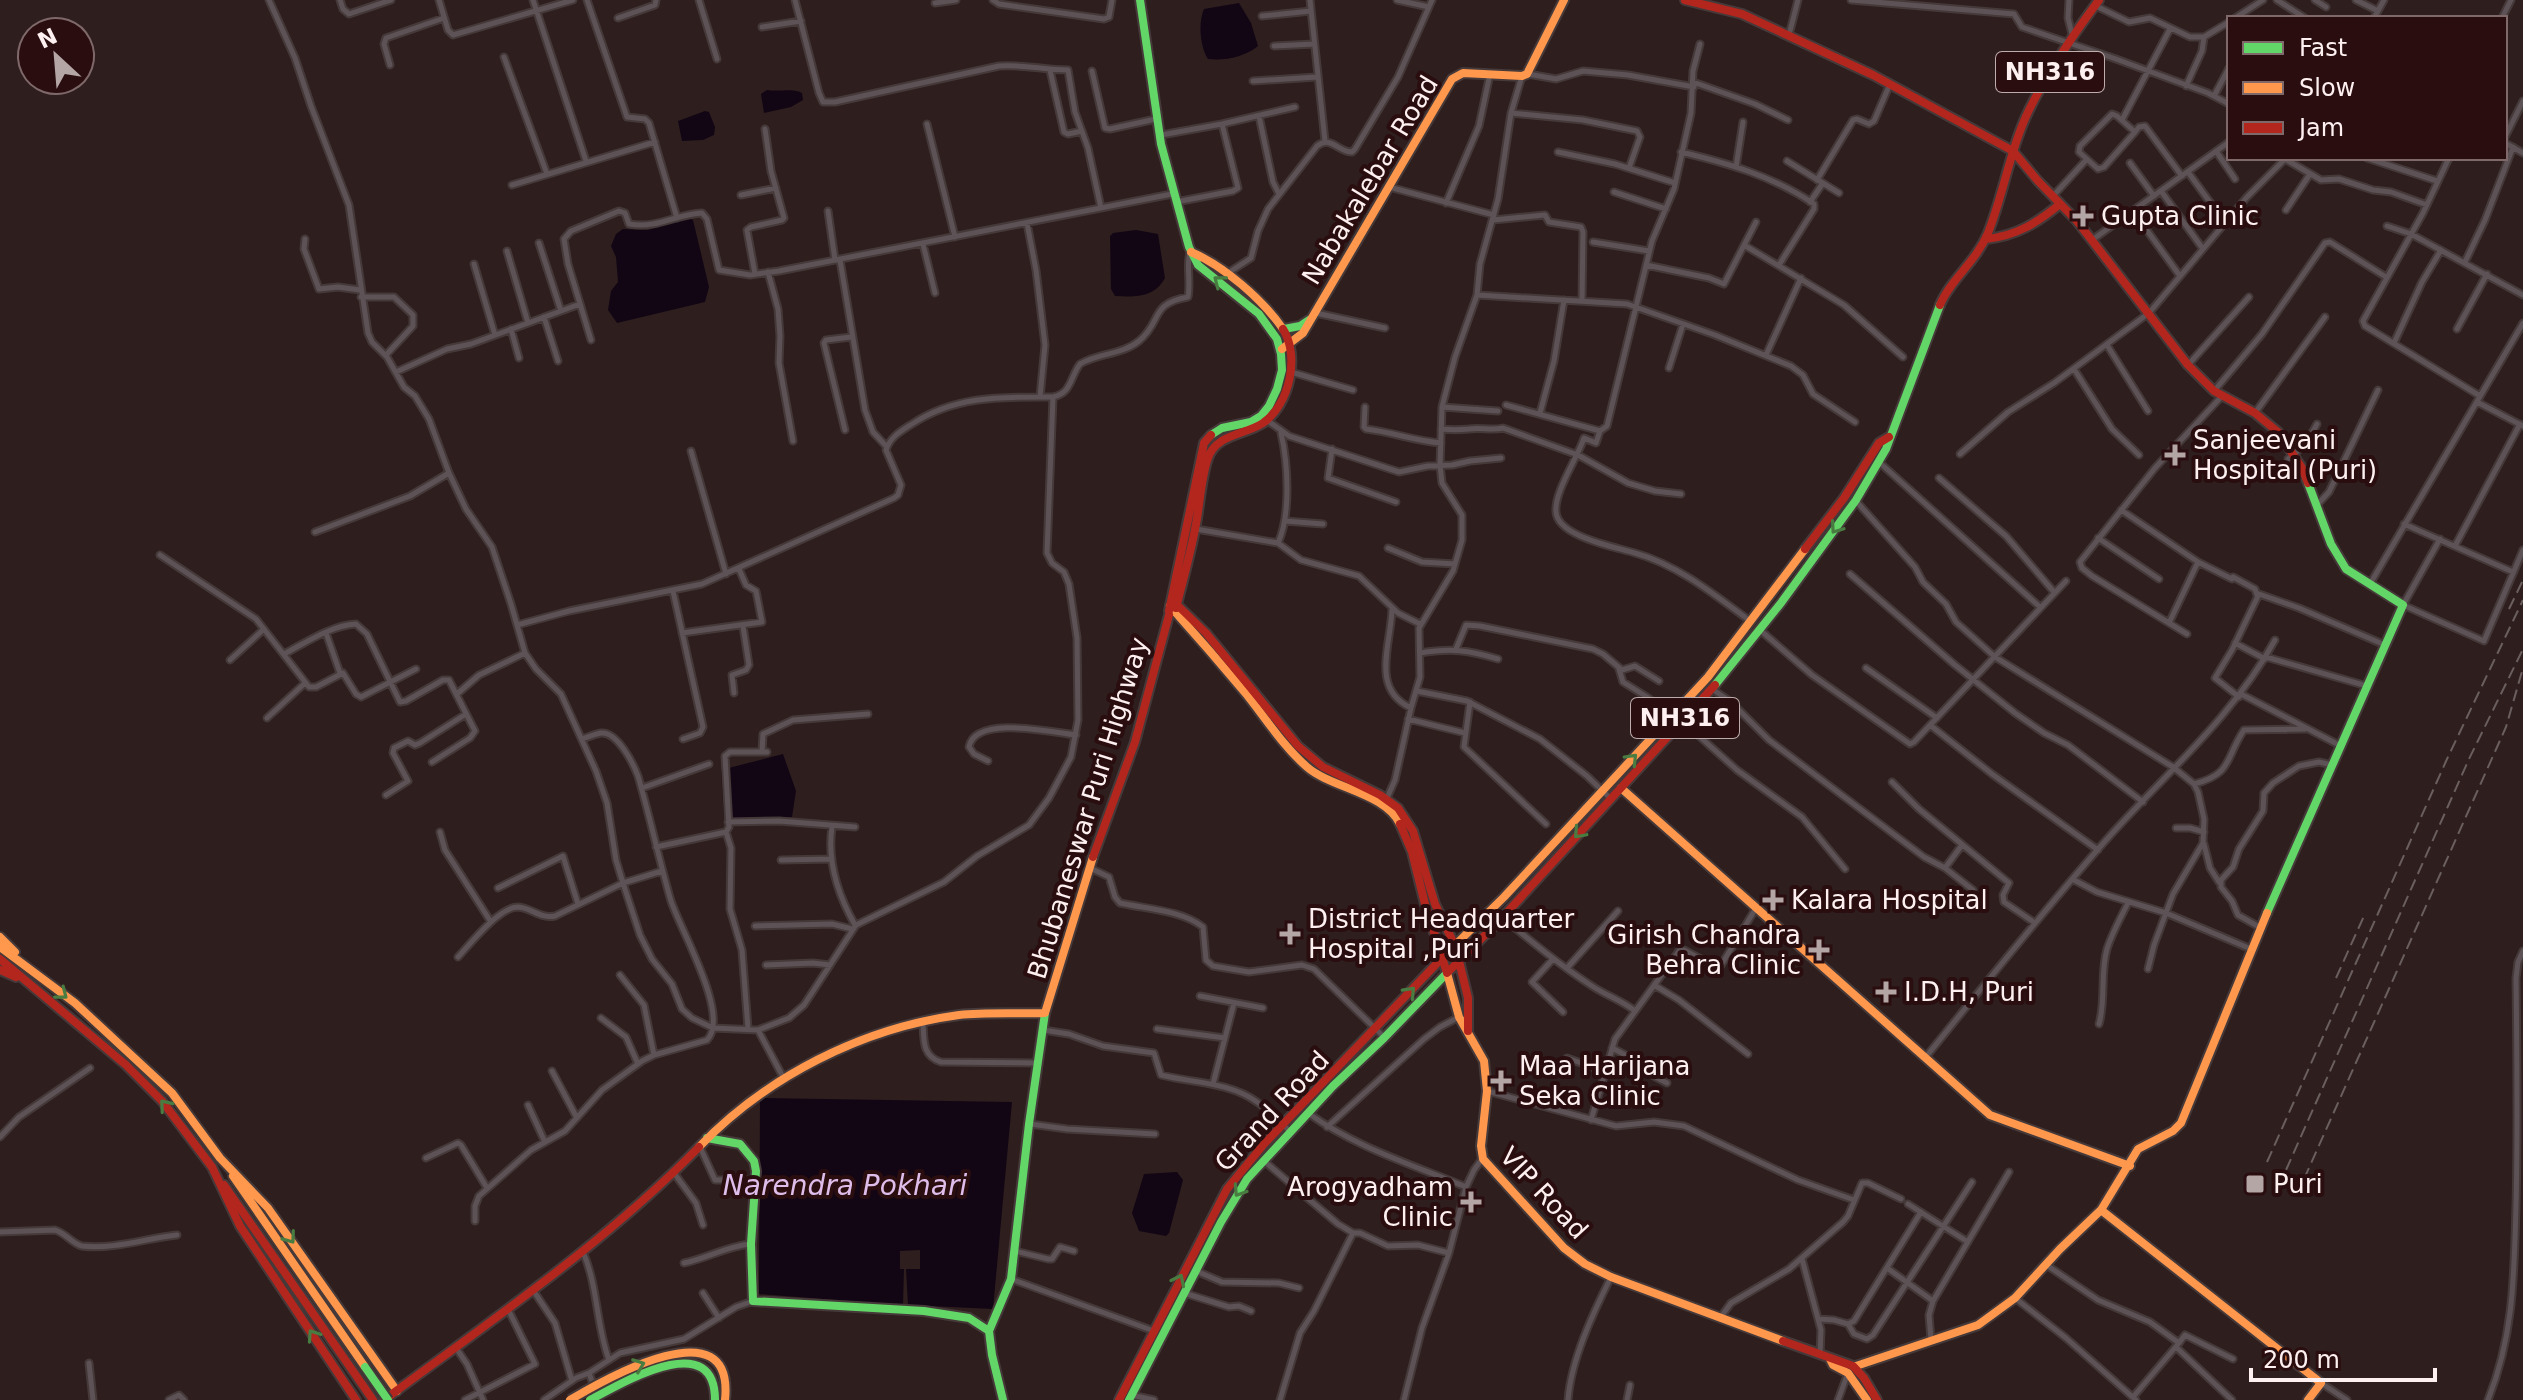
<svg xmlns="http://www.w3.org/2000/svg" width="2523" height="1400" viewBox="0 0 2523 1400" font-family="'DejaVu Sans',sans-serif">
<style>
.water{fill:#120615}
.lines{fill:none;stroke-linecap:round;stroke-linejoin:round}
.street-casing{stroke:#453939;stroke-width:9}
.fast-casing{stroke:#453939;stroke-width:12}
.slow-casing{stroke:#453939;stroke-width:12}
.jam-casing{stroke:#453939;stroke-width:12}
.street{stroke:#5d5256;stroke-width:5}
.fast{stroke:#63d668;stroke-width:8}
.slow{stroke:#ff974d;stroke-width:8}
.jam{stroke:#b3261e;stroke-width:8}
.rail{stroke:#6a5e5f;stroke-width:2;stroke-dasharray:12 6;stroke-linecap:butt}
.fast-bridge-casing{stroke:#453939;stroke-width:12;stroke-linecap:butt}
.slow-bridge-casing{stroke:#453939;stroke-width:12;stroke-linecap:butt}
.fast-bridge{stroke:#63d668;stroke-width:8}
.slow-bridge{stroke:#ff974d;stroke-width:8}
.oneway{stroke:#497c40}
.poi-dot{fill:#b5a6a6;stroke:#2a0d0f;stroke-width:3}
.labels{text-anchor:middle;stroke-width:8;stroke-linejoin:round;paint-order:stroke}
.shield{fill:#2a0d0f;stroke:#beacac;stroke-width:2}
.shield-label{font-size:24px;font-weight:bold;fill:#fef0f0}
.street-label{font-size:26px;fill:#fef0f0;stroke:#2a0d0f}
.poi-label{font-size:26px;fill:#fef0f0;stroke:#2a0d0f;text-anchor:start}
.water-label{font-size:28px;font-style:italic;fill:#debdea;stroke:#2a0d0f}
</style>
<rect width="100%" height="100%" fill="#2e1e1e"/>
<path class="water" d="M1239,3L1251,23L1258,46C1245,57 1224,61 1208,59C1200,47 1198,22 1204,9Z
M767,90C779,92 792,88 802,93L803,100L791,107L764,113L761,94Z
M705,111L709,112L715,127L714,135L703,140L682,141L678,121Z
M686,217L693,220L709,287L705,302L617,323L608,310L611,291L618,282L616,257L611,246L616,234L623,229L648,230Z
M1136,230L1158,234L1165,278C1154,298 1135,297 1115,296L1111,289L1110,236L1113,233Z
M783,754L796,791L792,817L724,819L721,770Z
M760,1098L1012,1102L993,1309L908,1305L906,1269H920V1250L900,1251V1269H904L903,1305L759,1294Z
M1177,1172L1183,1180L1169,1233L1166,1236L1139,1231L1132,1213L1144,1174Z"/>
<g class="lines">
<g class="street-casing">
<path id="street" d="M269,0L295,58L311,106L349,205L368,333L372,342L387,357L404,387L415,396L429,419L449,473L466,509L492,547L511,604L525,653L536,669L561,694L596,771L607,803L616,860L623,883L640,935L652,959L672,984L682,1009L692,1018L713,1028L758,1030L783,1077
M340,0L343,9L349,14L391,0
M439,0L448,30L453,35L573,0
M533,0L586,161
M587,0L627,117L645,119L649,123L677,218
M699,0L717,59
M795,0L819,93L823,102H835L999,66C1023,64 1044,70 1068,70L1075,112L1088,148L1101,208
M993,0L999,4L1104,19L1109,17L1112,0
M1310,0L1325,141
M1397,0L1429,7
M1851,0L2014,14L2022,27L2116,59L2208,93L2229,104
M2069,0L2068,18L2072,34
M2277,0L2305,18
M2315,0L2326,7
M2356,0L2378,11
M935,3L956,0
M2096,6L2129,22L2150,18L2190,37H2204L2229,22
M1262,16L1311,11
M618,18L655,5L656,0
M2235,18L2263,0
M2374,18L2384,0
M2502,18L2511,0
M762,27L801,21
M1789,35L1798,0
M1274,46L1314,44
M504,57L547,174
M390,65L384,44L386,38L444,18
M1050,70L1064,132L1068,134L1082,131
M1092,71L1105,128L1110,129L1156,119
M1528,74L1556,79L1583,71L1628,75L1694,87
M1253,81L1317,77
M1693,82L1755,104L1788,120
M2186,86L2202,51L2204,37
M2214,96L2229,68
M1511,113L1583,120L1637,131L1640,137L1629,168
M1259,116L1273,182L1279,194
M2122,120L2170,29
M927,124L955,237
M2135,132L2117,116L2112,114L2080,146L2079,152L2098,169L2104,167L2135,132L2139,127L2145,126L2182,176
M1161,135L1222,124L1295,107
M2505,137L2523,101
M2505,143L2523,153
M2216,151L2235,179
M1558,152L1615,164L1675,183
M1681,152C1727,163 1773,176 1814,204V209L1779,265
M2367,158L2437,181
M2449,158L2423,213L2363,321L2365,326L2480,396
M2285,159L2321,180L2339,179L2373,190L2391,192L2427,205
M1787,161L1839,193
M2130,163L2154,196
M1736,167L1743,122
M2188,172L2212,205
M1817,180L1853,120L1857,119L1869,124L1874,121L1890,84
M512,185L655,142
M1389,187L1494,215
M2161,191L2203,249
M1614,192L1666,209
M741,195L776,188
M2053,196L2087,159
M1176,202L1233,191L1238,188L1222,124
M1810,202L1823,183
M1446,203L1479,126L1490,74
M2286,210L2310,174
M828,211L835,260
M2133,211L2180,276
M1493,220L1545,215L1549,222L1581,227L1583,232L1582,301
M1027,223L1036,270L1045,345L1040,397
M2387,226L2411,234L2523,295
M305,239L304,249L319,289L338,287L360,290
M2092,240L2229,142
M1593,242L1649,251
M539,243L561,311
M923,244L935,293
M1744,245L1844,305L1903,357
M507,251L528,323
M840,260L865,410L873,432L886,446
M2465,262L2485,220L2513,147
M474,264L495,335
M1646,265L1709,278L1724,284L1756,222
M768,272L778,309L780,336L779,363L793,441
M1228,273L1251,258L1258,231L1268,209L1317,146C1331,135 1338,152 1352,152L1355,149L1398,77L1432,0
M755,274L747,230L751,227L782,220L784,218L771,171L765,129
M1477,295L1627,304L1715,335L1791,366L1803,375L1813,394L1855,422
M361,297H394L413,315V326L386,355
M1316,313L1385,328
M544,317L558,361
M511,329L519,358
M2457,329L2487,274
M591,340L568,264L564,239L571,231L619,211L625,213L629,224C658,229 676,214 702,213L707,219L719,270L750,275L779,271L1172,194
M2394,343L2422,282L2441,250
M2107,345L2148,411
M1766,355L1801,278
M2188,365L2249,297
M1669,368L1683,324
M2074,369L2112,429L2139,455
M396,372L447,349L471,344L580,304
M1291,372L1353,390
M2214,391L2262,334L2325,243L2330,242L2386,277
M2477,402L2523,426
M1506,405L1600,431L1607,426L1652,241L1674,189L1691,113L1693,71L1700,44
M1365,407L1364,427L1366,429C1392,432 1415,441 1441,443
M1442,407L1498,411
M1540,413L1554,361L1564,300
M2255,413L2325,317
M1268,421L1289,436L1399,472L1428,466L1452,465L1470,461L1501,458
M1441,429C1452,430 1459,430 1469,429C1481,427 1491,431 1503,428L1578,455L1628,483L1655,491L1681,494
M845,430L824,343L826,340L851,337
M1600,431L1596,443L1584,438C1577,459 1554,492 1556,512C1558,537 1616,547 1635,553C1678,565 1715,595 1750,621
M1332,449L1328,478L1396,502
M691,451L726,574
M1960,454L2008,412L2054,383L2149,313L2247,197L2286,158
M2288,459L2306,444L2317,424
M1879,462L2040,607
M1939,478L2006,536L2054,592
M1856,501L1915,567L1923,582L1946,604L1956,622L1995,657L2173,767L2194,784L2198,792L2204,819L2203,843L2173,894L2154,945L2148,969
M2317,505L2329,492L2378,390
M2121,510L2198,562L2169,623
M1285,521L1323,524
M2404,524L2513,572
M1196,529L1278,543L1301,560L1359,576L1398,613L1420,624
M315,532L410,496L449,473
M2098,538L2159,579
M2440,539L2403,605L2484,641L2523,550
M1278,543C1291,515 1288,463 1281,433
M2455,546L2520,424
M1388,548L1422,562L1455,564
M160,555L256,619L309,687H316L343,673L356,694L361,697L416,669
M2198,562L2232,579
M1850,574L1955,665L2015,713L2044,733L2068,745L2143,802
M2233,577L2255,589L2257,595
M2370,584L2523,323
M673,591L703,727L700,733L683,739
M1392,609C1391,645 1370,689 1411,708
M517,625L569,611L702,584L894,498L898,495L901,485L886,450C890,437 901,431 912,424C956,395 1003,397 1053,397C1072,393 1070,377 1080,364C1098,353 1122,355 1139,341C1163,321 1149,304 1188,297C1191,283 1186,264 1190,253
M1760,630L1812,675L1910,744L1914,742L2066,581
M326,633L340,673
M682,633L762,622L756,591L746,585L739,569
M2187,634L2092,576L2082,568L2080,562L2155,468L2222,396
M2235,643L2265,659
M1456,649L1466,625L1480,626L1593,649L1603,654L1622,670L1635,666L1659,681
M1420,653C1451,648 1468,650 1498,659
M284,654C305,643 332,625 356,624L367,634L400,702L406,701L443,680H449L475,731L470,738L432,762
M2266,657L2367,686
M230,660L264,629
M1866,668L1937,718
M1619,669L1623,682L1647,697L1670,717
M1712,689L1731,702L1769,740L1843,796L1924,857L1945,868L1973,890
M1417,691L1467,701L1540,739L1587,776L1611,799
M734,693L732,675L746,670L749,665L743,626
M457,694L479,675L525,653
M2241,694L2341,746
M2239,697L2215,678L2232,650L2259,594L2299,608L2385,645
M1470,702L1464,747L1546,824
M267,718L305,683
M1408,719L1465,733
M1679,722L1699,736L1737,770L1802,817L1845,869
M1930,725L1992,774L2098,850
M762,752L763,734L793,720L868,714
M988,761L974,754L969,747C975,715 1052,732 1076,735
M1892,782L1919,809L2009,883L2003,895L2004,902L2035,923
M2194,784C2233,774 2225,758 2244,730L2305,729
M642,788L709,764
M386,795L408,781L393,753L394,748L408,741L415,745L420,743L466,714
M1387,798L1395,780L1411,708L1420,677L1419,628L1453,571L1462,540V515L1442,483L1440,465L1442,407L1455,357L1477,295L1480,264L1498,199L1511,113L1522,76
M728,822L779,821L855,827
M832,827C827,861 838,895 855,925
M2176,828H2190L2204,832
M440,832L445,850L491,922
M726,832L731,848L730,909L742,950L748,1028
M2204,844L2210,868L2219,882
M656,847L726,832L729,827L725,756L730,752H767
M781,860L832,859
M1090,868L1109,877L1115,897L1120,903C1146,909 1181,910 1203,927L1206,960L1213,966L1249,972L1302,965L1314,969L1384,1037
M1945,868L1962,845
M2074,880L2097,892L2166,913L2251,949
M498,888L563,856L578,904
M1503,918C1532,942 1561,966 1592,986C1607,996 1621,1000 1635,1011
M755,926L832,924L852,929
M2261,928L2238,915L2232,901L2221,887V880L2233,867L2239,849L2263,811L2264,793L2273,783L2299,766L2319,762L2332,765
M458,957C470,944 499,907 518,907C532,908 540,919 555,916L623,883L662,871
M1553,959L1532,982L1563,1012
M766,965L813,963L830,965
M1567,968L1618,911
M620,975L644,1005L654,1055
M1654,985L1679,1000L1748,1054
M1200,996L1263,1008
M601,1018L626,1037L638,1064
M923,1023C924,1040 922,1056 941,1062L1038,1063
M2099,1024C2106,1000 2100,973 2107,949C2112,933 2121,917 2128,903
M1157,1029L1225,1038
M758,1030L789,1018L804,1005L856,925L944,882L977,856L1029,825L1049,798L1071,757L1078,720L1077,638L1069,584L1064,572L1052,563L1047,553L1053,397
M1043,1030L1069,1034L1103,1046L1154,1053L1161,1075C1193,1083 1229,1082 1257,1102C1269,1110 1279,1122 1290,1131
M1612,1048L1643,1064L1652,1075L1667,1083
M1567,1058L1606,1072
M1925,1058C1985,984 2044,910 2107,839C2165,774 2233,717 2275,640
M552,1071L577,1118
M1213,1084L1234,1003
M1487,1091L1616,1126L1654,1122L1684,1126L1798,1180L1854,1200
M528,1105L545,1142
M1308,1113C1355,1147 1413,1165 1466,1187
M1591,1120L1615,1039L1679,951L1684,950L1714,966L1720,967L1756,908
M1030,1124L1067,1129L1155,1134
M1327,1127L1424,1039L1440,1027L1459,1017
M0,1137L19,1117L90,1068
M700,1147L715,1180H755
M426,1158L458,1143L461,1145L487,1188
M1264,1161L1338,1224L1353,1233
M674,1173L696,1203L703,1225
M1908,1204L1968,1242
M475,1221V1206L479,1196L531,1150L565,1131L602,1090L642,1061L654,1055L707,1040C731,1016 680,929 671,901C659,860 650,817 638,776C633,763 617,731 601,733C595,734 588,737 582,739
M0,1232L55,1230C66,1233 72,1244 82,1246C112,1250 148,1238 177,1235
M1015,1251L1048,1259H1052L1060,1247L1074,1251
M583,1252C598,1286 596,1325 609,1360
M1802,1259L1821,1330L1820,1355
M684,1263C708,1258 727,1246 751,1244
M2045,1264L2098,1300L2150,1322L2179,1343L2133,1397
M1887,1268L1933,1301
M1196,1271L1222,1282L1279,1283L1299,1288
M1011,1279L1154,1331
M533,1290L555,1323L572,1381
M703,1293L719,1318
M1184,1293L1229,1307L1239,1306L1251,1311
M2015,1298L2066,1338L2136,1400
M1720,1318L1731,1303L1789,1269L1843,1222L1848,1216L1862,1183H1868L1901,1199
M1818,1319L1834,1320L1848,1324L1854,1321L1921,1212
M1848,1324L1854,1334L1867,1339L1873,1335L1972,1182
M1931,1340L1929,1315L1933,1301L2009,1172
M2179,1343L2185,1335L2233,1359
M2176,1347L2232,1400
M456,1348L467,1364L483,1400
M89,1363L93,1400
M2321,1383L2347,1400
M1131,1395L1154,1400
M169,1400L179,1395L184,1400
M465,1400L535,1364L508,1309
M544,1400L576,1378L589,1373
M599,1400L589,1373L620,1353L684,1339L736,1307L753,1301
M1280,1400L1300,1333L1314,1311L1353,1233H1360L1388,1246L1418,1245L1449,1253
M1404,1400L1422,1328L1449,1253L1466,1187L1474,1170L1482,1159
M1568,1400C1571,1360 1593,1313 1611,1277
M1627,1400L1630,1385
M1838,1400L1848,1373
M2488,1400C2514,1335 2514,1275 2516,1206C2518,1130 2517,1054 2516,978L2518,962L2523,951"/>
</g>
<g class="fast-casing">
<path id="fast" d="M1140,0L1161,144L1189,247L1198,265L1259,314L1277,339L1281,354L1282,370L1277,389L1269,406L1261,416L1251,422L1222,428L1211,435
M1284,329L1300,326L1309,320
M1715,685L1781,603L1856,500L1886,449L1940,305
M2267,913L2403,605L2346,569L2331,544L2308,483
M707,1138L740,1144L754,1161L756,1171L751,1244L753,1301L924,1311L969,1318L989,1331
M1003,1400L992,1355L989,1331L1011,1279L1029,1124L1045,1013
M1129,1400L1221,1222L1247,1179L1333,1086L1384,1038L1447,973"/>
</g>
<g class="slow-casing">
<path id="slow" d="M1191,252C1224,266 1262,299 1283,329
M1282,349L1303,333L1452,79L1463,73L1522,76L1527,74L1564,0
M1170,606C1196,635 1222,665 1247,695C1266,719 1284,747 1307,767C1331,788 1386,793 1400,824
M1621,788L1990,1115L2130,1166
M0,937L15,952
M0,947L75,1003L172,1093L220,1158L268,1208L397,1391
M1443,957L1504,897L1708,677L1805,549
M1447,973L1459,1017L1484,1061L1487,1091L1481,1146L1483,1159L1564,1248L1585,1264L1611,1277L1783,1341
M699,1147C766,1077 862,1028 959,1015C987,1012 1017,1014 1045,1013L1093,857
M233,1176L365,1367
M2101,1210L2321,1383L2308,1400
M1830,1359L1833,1365L1848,1373L1867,1400
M1856,1366L1978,1325L2015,1298L2060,1249L2101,1210L2138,1149L2173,1131L2181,1123L2267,913"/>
</g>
<g class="jam-casing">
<path id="jam" d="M1685,0L1742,14L1873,75L2013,151
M2013,151L2038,181L2077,221L2188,365L2214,391L2255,413L2278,432L2302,468L2308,483
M1986,239C2016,236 2037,223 2060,204
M1940,305C1950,280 1976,262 1988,233C2004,193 2010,149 2029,110C2048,71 2073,35 2099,0
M1805,549L1844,498L1879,443L1889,437
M1172,600L1206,633L1298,746L1323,767L1380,795L1398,808L1413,831L1435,904L1456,948
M1176,608C1183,580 1191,552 1196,524C1200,503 1201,478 1208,458C1216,434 1245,435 1263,423C1290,404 1300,356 1283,329
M1169,611L1204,443L1211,435
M1400,824L1412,852L1425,904L1447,973L1502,918L1715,685
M1093,857L1135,742L1169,615
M0,959L126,1065L162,1101L212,1167L240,1226L356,1400
M1459,961L1468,998V1031
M0,970L16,977
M224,1185L373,1400
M1783,1341L1853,1366L1864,1378L1877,1400
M384,1400C492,1320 605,1243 699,1147
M1119,1400L1227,1189L1264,1144L1443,957"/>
</g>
<use href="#street" class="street"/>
<use href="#fast" class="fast"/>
<use href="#slow" class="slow"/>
<use href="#jam" class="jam"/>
<path class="rail" d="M2509,609L2523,580
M2336,978L2364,916
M2267,1162L2447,759L2523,600
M2286,1170L2469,759L2523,649
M2304,1179L2506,727L2523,668"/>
<g class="fast-bridge-casing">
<path id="fast-bridge" d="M365,1367L388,1400
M590,1400C622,1383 715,1327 715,1400"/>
</g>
<g class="slow-bridge-casing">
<path id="slow-bridge" d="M570,1400C607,1378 735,1305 725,1400"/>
</g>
<use href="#fast-bridge" class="fast-bridge"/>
<use href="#slow-bridge" class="slow-bridge"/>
</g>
<defs><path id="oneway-chevron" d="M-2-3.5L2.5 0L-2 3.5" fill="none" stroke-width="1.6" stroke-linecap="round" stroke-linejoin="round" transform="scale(2)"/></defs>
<g class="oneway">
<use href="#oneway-chevron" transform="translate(1219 281) rotate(-142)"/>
<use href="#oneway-chevron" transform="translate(1836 528) rotate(125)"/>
<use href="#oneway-chevron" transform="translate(1632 759) rotate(-46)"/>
<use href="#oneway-chevron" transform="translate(1579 833) rotate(132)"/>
<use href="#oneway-chevron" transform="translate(1410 992) rotate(-47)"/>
<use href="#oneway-chevron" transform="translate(62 994) rotate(38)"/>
<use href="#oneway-chevron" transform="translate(165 1105) rotate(-130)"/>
<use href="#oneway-chevron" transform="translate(1239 1191) rotate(123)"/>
<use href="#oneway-chevron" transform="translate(290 1238) rotate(54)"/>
<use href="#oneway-chevron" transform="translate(1179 1280) rotate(-64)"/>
<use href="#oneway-chevron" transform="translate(313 1335) rotate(-124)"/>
<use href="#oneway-chevron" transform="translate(639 1365) rotate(-21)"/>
</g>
<g class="poi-dot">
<path d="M2079 204h8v8h8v8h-8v8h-8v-8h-8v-8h8z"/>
<path d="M2171 443h8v8h8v8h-8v8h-8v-8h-8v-8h8z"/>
<path d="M1769 888h8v8h8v8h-8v8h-8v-8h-8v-8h8z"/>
<path d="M1286 922h8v8h8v8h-8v8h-8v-8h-8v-8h8z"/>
<path d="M1815 938h8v8h8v8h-8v8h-8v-8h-8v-8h8z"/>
<path d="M1882 980h8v8h8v8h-8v8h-8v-8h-8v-8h8z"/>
<path d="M1497 1069h8v8h8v8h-8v8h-8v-8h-8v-8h8z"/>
<rect x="2245" y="1174" width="20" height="20" rx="4"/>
<path d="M1467 1190h8v8h8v8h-8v8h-8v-8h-8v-8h8z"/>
</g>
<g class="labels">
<g class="shield">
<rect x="1996" y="52" width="108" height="40" rx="6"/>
<rect x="1631" y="698" width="108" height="40" rx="6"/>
</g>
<g class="shield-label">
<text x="2050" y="80">NH316</text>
<text x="1685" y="726">NH316</text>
</g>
<g class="street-label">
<text transform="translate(1370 180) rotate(-59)" y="9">Nabakalebar Road</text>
<text transform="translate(1088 808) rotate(-73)" y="9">Bhubaneswar Puri Highway</text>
<text transform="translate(1272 1111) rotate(-47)" y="9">Grand Road</text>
<text transform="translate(1544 1193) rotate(47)" y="9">VIP Road</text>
</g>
<g class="poi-label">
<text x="2101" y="225">Gupta Clinic</text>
<text x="2193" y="449">Sanjeevani<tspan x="2193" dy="30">Hospital (Puri)</tspan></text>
<text x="1791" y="909">Kalara Hospital</text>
<text x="1308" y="928">District Headquarter<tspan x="1308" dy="30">Hospital ,Puri</tspan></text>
<text x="1801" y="944" text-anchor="end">Girish Chandra<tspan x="1801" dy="30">Behra Clinic</tspan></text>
<text x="1904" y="1001">I.D.H, Puri</text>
<text x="1519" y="1075">Maa Harijana<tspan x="1519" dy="30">Seka Clinic</tspan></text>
<text x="2273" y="1193">Puri</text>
<text x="1453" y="1196" text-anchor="end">Arogyadham<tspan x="1453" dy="30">Clinic</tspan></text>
</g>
<g class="water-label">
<text x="845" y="1195">Narendra Pokhari</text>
</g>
</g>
<rect x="2227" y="16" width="280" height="144" fill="#2a0d0f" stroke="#7f6869" stroke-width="2"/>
<rect x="2243" y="42" width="40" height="12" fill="#63d668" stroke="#7f6869" stroke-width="2"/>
<text x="2299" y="56" font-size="24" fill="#fef0f0">Fast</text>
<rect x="2243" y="82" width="40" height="12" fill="#ff974d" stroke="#7f6869" stroke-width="2"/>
<text x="2299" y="96" font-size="24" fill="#fef0f0">Slow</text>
<rect x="2243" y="122" width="40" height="12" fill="#b3261e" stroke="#7f6869" stroke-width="2"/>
<text x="2299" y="136" font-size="24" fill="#fef0f0">Jam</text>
<g transform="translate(56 56) rotate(334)"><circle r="38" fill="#2a0d0f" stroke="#7f6869" stroke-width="2"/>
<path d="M0-6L14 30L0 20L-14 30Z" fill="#b5a6a6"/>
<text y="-12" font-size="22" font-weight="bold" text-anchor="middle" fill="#fef0f0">N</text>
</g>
<path d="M2251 1368v12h184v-12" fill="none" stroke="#fef0f0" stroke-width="4"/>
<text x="2263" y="1368" font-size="24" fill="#fef0f0" stroke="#2a0d0f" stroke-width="6" paint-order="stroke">200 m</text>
</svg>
